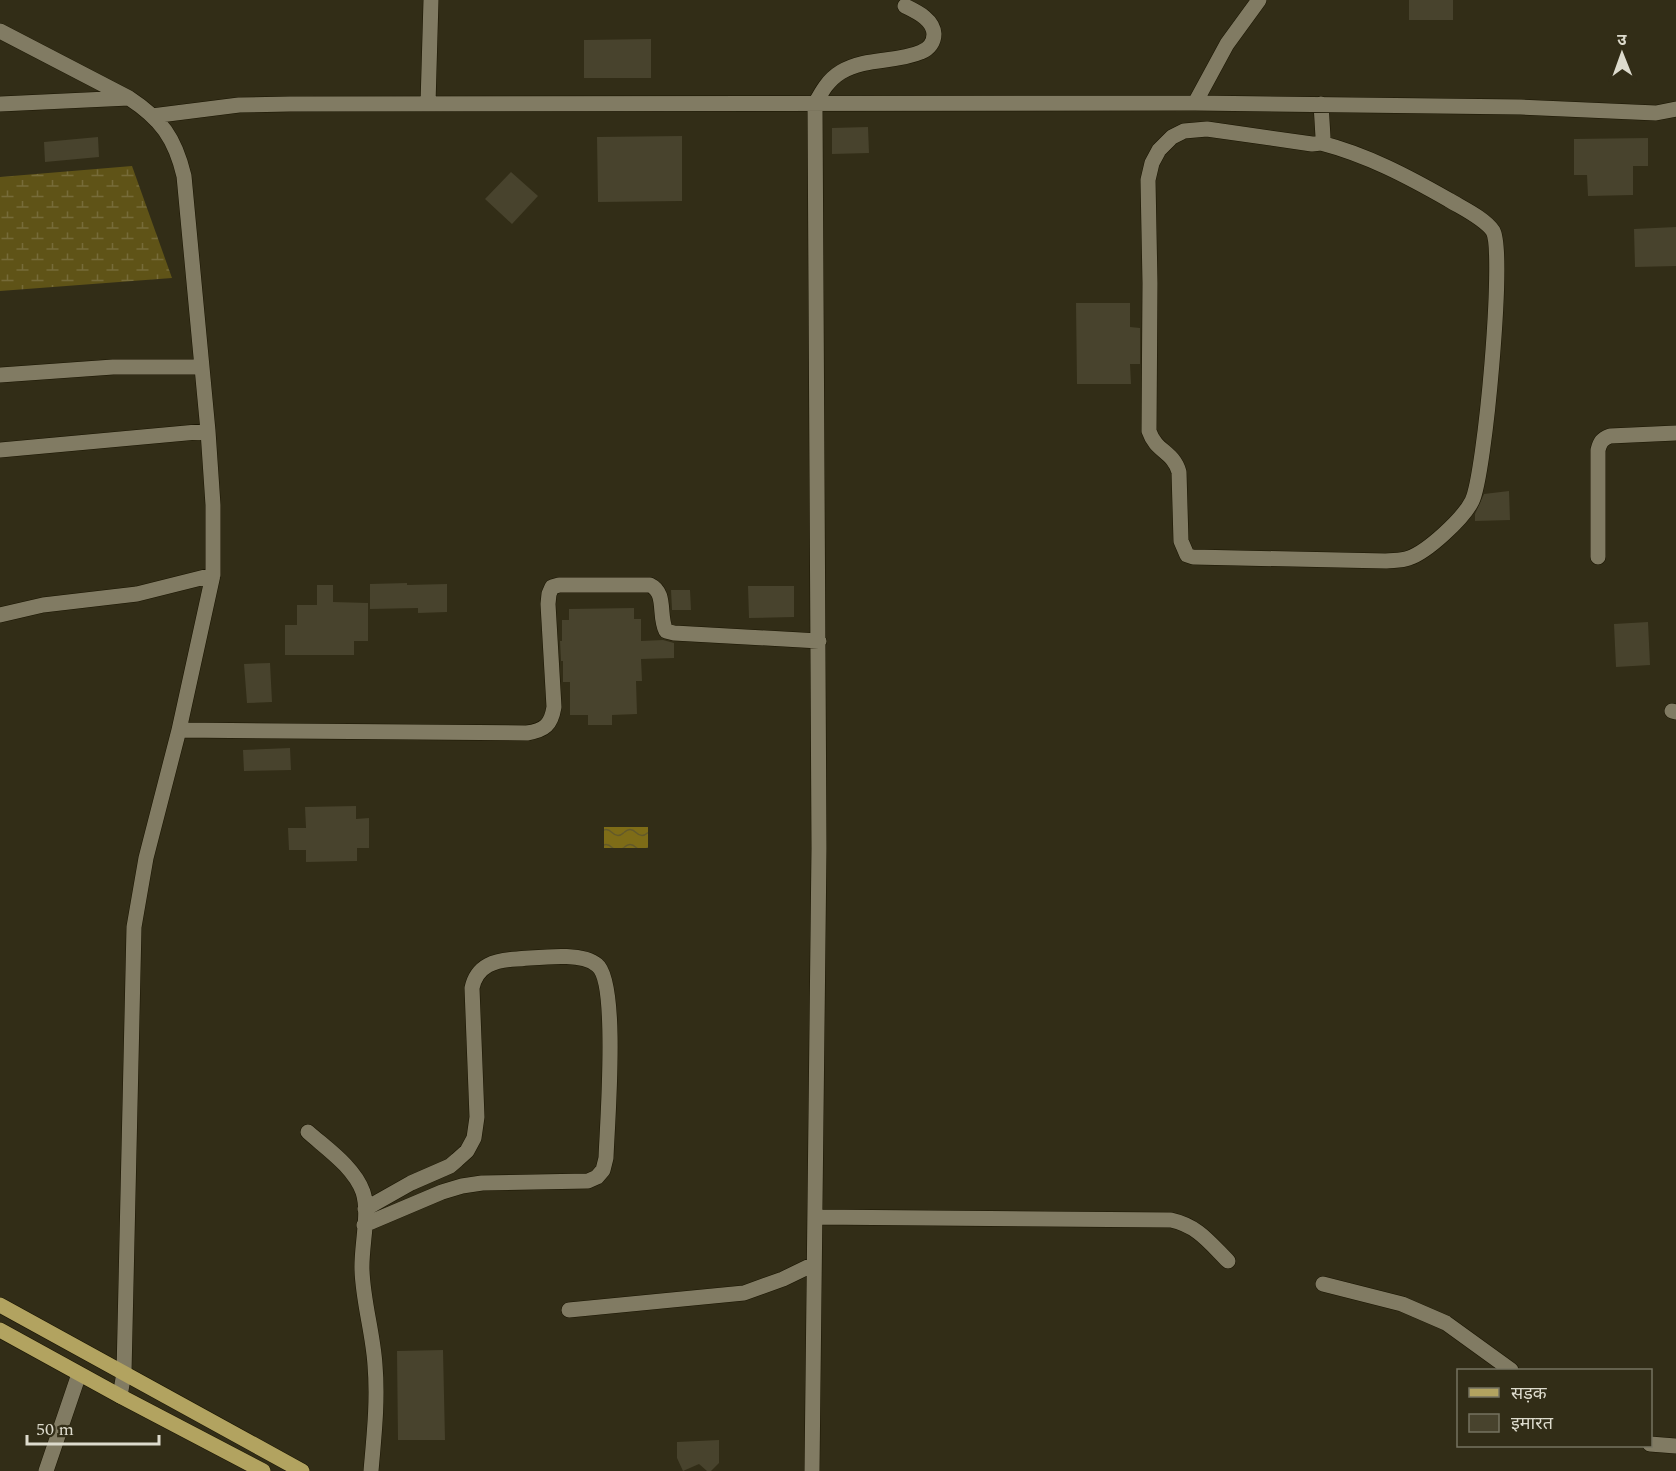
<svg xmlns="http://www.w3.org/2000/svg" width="1676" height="1471" viewBox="0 0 1676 1471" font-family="Spectral,'Noto Sans Devanagari',serif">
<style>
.wetland{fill:url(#wetland-marsh)}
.water{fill:url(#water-waves)}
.building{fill:#48432d}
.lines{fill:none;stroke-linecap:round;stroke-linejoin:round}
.minor-casing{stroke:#1a1502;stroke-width:16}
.major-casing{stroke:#1a1502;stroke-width:16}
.minor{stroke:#817b63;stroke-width:15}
.major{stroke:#b2a360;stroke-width:15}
</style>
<defs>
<pattern id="wetland-marsh" width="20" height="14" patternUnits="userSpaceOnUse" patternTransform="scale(1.5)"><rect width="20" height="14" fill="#5f5317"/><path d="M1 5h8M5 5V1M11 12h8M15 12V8" fill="none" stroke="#766b38"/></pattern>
<pattern id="water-waves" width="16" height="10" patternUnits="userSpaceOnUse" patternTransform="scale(1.5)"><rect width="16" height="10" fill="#7e6c17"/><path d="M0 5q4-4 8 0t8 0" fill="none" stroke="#635929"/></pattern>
</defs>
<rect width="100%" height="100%" fill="#322d17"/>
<path class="wetland" d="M132,166L172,278L0,291V177Z"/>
<path class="water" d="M604,827H648V848H604Z"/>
<path class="building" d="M1409,0H1453V20H1409Z
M651,39V78H584V40Z
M868,127L869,153L832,154V128Z
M682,136V201L598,202L597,137Z
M98,137L99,157L45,162L44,142Z
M1648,138V166H1633V195L1588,196L1587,175H1574V139Z
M511,172L538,196L512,224L485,199Z
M1676,227V266L1635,267L1634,229Z
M1076,303H1130V327L1140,328V364H1130L1131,384H1077Z
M1509,491L1510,520L1475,521V514L1484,494Z
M407,583V585L447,584V612L418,613V608L370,609V584Z
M317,585H333V602L368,603V641H354V655H285V625H297V605H317Z
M748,586H794V617L749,618Z
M671,590H690L691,610H672Z
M634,608V619H641V641L663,640L674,643V658L641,659L642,681H636L637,714L612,715V725H588V715H570V682H563V661H561L560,641H562V620H569V609Z
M1648,622L1650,665L1616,667L1614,624Z
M270,663L272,702L247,703L244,664Z
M290,748L291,770L244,771L243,750Z
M356,806V819L369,818V848H357V861L306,862V850H289L288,828H306L305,807Z
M443,1350L445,1440H398L397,1351Z
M719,1440V1463L711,1471H707L699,1464L683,1471L677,1458V1442Z"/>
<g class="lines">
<g class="minor-casing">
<path id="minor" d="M0,31L129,98C161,119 175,138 184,176L208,431L213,505V575L179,730L146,858L134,927L124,1373L120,1396
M1195,103L1227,44L1259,0
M0,104L129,98
M428,104L431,0
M152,116L239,105L290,104L1195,103L1521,107L1656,113L1676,109
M1321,143C1367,155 1407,176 1449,200C1462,208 1484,218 1493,231C1505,252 1485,475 1472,501C1463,519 1427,552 1409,558C1401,561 1394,560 1386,561L1193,557L1187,555L1181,541L1179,472C1173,451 1156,452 1149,431L1150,283L1148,180L1152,163L1159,150L1172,137L1184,131L1207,129L1312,144L1321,143L1323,137L1321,104
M0,375L113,367H201
M0,450L208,431
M1598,557V450C1600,442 1602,439 1610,436L1676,433
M0,615L43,605L137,594L213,575
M1672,711L1676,712
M179,730L527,733C545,730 551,725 554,707L548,604L549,594L552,587L559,585H650C667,593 658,615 666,631L674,633L819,641
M308,1132C327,1149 354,1167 363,1192C370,1214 361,1246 362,1270C363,1302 373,1333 375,1365C378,1401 374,1436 371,1471
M815,1217L1171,1220C1198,1226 1209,1242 1228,1261
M364,1225L442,1192L462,1186L482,1183L588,1181L597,1177L603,1170L606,1158C607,1126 619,982 597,965C581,951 537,958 517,959C495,960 477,965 472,988L477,1117L474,1138L467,1151L457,1160L450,1166L411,1183L365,1209
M1323,1284L1402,1304L1446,1323L1511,1370
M569,1310L744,1293L783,1279L814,1264
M1650,1444L1676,1446
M46,1471L79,1374
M812,1471L819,848L815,104C822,91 828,80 841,72C866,57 896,63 921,52C929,49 934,42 934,34C933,19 917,12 905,6"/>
</g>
<g class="major-casing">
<path id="major" d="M0,1305L302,1471
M0,1330L120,1396L263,1471"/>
</g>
<use href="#minor" class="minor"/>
<use href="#major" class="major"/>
</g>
<rect x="1457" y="1369" width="195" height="78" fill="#322d17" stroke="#767360" stroke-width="1.5"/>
<rect x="1469" y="1388" width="30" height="9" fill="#b2a360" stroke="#767360" stroke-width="1.5"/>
<text x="1511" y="1399" font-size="18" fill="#dddbcd">सड़क</text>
<rect x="1469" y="1414" width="30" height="18" fill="#48432d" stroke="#767360" stroke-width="1.5"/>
<text x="1511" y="1429" font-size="18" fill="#dddbcd">इमारत</text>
<g transform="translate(1622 54) rotate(359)" stroke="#322d17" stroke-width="4.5" paint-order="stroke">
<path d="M0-4.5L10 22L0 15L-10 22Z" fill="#dddbcd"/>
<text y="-9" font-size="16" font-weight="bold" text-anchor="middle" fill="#dddbcd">उ</text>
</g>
<path d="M27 1435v9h132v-9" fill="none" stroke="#dddbcd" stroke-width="3"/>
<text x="36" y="1435" font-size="18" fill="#dddbcd" stroke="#322d17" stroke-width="4.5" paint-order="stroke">50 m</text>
</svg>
